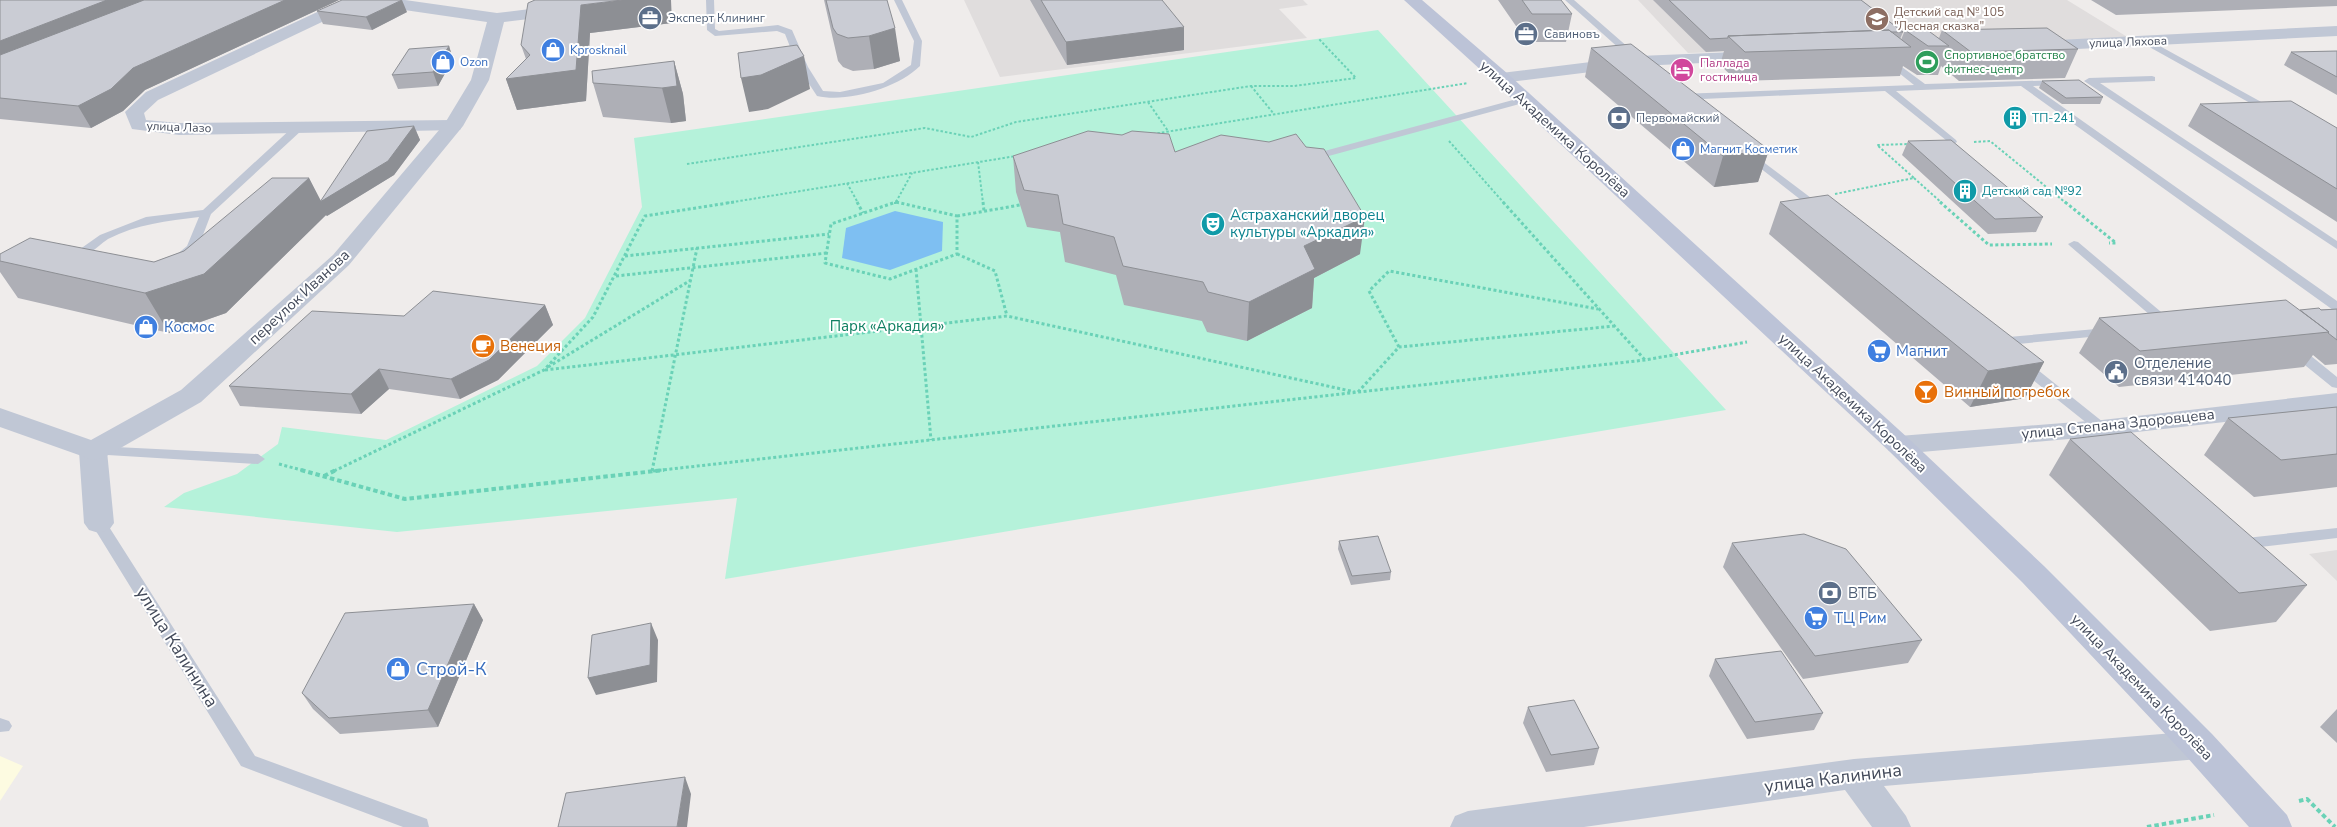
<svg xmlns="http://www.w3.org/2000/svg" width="2337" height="827" viewBox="0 0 2337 827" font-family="'Nunito Sans',sans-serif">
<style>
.commercial{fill:#fdfbe1}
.education{fill:#e0dddd}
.green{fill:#b5f2da}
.water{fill:#7ebff2}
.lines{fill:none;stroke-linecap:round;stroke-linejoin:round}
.path-far2{stroke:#6ad2b7;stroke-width:2;stroke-dasharray:2.5 2;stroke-linecap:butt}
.path-far1{stroke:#6ad2b7;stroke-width:3;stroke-dasharray:3 2.5;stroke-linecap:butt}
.path{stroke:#6ad2b7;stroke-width:4;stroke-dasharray:4.5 3;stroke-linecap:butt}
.service{fill:#c0c7d5;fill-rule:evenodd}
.minor{fill:#c0c7d5;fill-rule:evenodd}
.tertiary{fill:#c0c7d5;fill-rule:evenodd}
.secondary{fill:#bcc3d7;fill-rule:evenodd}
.wall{fill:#aeafb6}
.shaded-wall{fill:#8d8f94}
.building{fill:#caccd4;stroke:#8d8f94}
.labels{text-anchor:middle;stroke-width:4;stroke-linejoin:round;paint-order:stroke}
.far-education-label{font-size:12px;fill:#785e54;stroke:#fff;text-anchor:start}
.far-service-label{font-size:12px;fill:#4e5e75;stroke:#fff;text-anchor:start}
.far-street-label{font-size:12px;fill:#434a5a;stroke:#fff}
.far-shop-label{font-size:12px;fill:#366cbe;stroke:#fff;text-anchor:start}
.far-leisure-label{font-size:12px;fill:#27864d;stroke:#fff;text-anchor:start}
.far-hotel-label{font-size:12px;fill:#b23c85;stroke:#fff;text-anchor:start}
.far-culture-label{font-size:12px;fill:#0d838f;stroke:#fff;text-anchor:start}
.street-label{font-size:15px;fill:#434a5a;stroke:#fff}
.culture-label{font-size:15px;fill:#0d838f;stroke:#fff;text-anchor:start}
.park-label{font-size:15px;fill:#0f8062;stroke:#fff}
.shop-label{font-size:15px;fill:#366cbe;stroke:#fff;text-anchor:start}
.food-label{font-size:15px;fill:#c56008;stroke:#fff;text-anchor:start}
.service-label{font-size:15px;fill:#4e5e75;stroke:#fff;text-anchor:start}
.near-street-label{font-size:18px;fill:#434a5a;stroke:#fff}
.near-shop-label{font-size:18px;fill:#366cbe;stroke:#fff;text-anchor:start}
</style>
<rect width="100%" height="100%" fill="#efeceb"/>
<path class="commercial" d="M0,756L23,766L0,801Z"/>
<path class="education" d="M964,0H1303L1308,5L1279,9L1307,38L1000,77Z
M1638,0H2067L2129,38L1688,53Z
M2337,550V581L2309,554Z"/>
<path class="green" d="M1378,30L1726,410L725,579L737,498L397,532L164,507L184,493L237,474L278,444L282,427L386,440L537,366L585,318L642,207L634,138Z"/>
<path class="water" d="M895,211L943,222L942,251L890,270L842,258L846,228Z"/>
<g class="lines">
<path class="path-far2" d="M1251,86L1274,114
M1148,102L1168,131
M1153,134L1468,83
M1449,141L1504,203
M1974,142L1990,141L2066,203
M978,162L983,203
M687,164L925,128L971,137L1016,122L1251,86H1294L1356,78L1318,38
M1914,178L1942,203
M847,183L858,203
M1835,194L1914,178L1877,145L1910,144
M896,202L912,173
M727,203L1016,156
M894,203H899"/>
<path class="path-far1" d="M857,202L863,213
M896,202L957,216V254L890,279L825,263L831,224Z
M983,202L984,211
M1503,202L1645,360
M1940,202L1989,245L2052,244
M2065,202L2116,243H2109
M957,216L1020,205
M957,254L995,271L1007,316
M625,256L829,234
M916,269L931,440
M616,276L827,253
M1399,347L1369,291L1389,271L1598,309
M548,367L691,280
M545,370L1007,316L1355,392
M1358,392L1399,347L1615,326
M279,464L305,471
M334,471L544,370L593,317L645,216L734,202
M652,471L697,248
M653,471L1645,360L1747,342"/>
<path class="path" d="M301,470L405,499L664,470
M324,476L336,470
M2299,801L2307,799L2335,827
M2147,827L2214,815"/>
<path class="service" d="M706,0H714L715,29L719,31L778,25L792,30L808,67L823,91L840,92L883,83L911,65L914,41L894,0H902L922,41L920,66C898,88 847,103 817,96L798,67L785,34L777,31L715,36L707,30Z
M1565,0H1574L1637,55V59H1631Z
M2147,39L2274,109L2276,111L2271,114L2268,113L2144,44V40Z
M1887,56L1925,84L2063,80L2065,82L2060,85L2033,86L2337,301V311L2333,310L2021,86L1896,91L1956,140L1957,142L1952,145L1885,91L1680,100L1675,97L1680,94L1914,85L1884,61L1882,59Z
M2152,76L2155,77V81L2100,83L2337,241V249L2084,81L2089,78Z
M1524,97L1529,100L1527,102L1314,160L1310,161L1305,158L1306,156Z
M298,125L302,126V130L211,214L198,248L181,259L175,256L187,246L199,217C167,221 137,224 108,239C97,246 81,265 68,261L66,259L100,235L146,217L203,210L294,126Z
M1750,152L1823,207V211H1815L1746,157L1745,155Z
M2074,241L2078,242L2173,322L2175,325L2173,328H2165L2070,246L2068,244Z
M2107,328L2111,329L2113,332L2111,335L1997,346L1991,342L1997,338Z
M2295,346L2300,347L2337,377V388L2332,387L2290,353L2289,350L2290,347Z
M2023,361L2028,362L2113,430L2115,433L2113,436H2103L2018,368L2016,365Z
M96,446L258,454L265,459L258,464L91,454L89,451Z
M99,518L104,519L255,756L427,819L429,827H403L241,766L91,523L94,519Z
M2337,528V538L2243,549L2235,546L2232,542L2235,538L2240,537L2246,538Z
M0,718L9,721L12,726L9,731L0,732Z"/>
<path class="minor" d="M343,0H364L362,3L158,100L144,113L146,120L179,123L453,120L460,122L462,126L460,130L179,135L132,129L125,112L146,92Z
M2337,26V36L2037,51L2031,50L2029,46L2031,42L2037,41Z
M1759,51L1765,52L1768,56L1765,60L1639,66L1501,83L1495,82L1492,78L1495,74L1501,73L1639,56Z
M2337,393V409L2102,436L1899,454L1889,451L1885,445L1889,439L1899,436L2102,420Z
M93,442L103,445L107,451L114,523L109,530L99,533L89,530L84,523L79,451L83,445Z
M2199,731L2211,735L2216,745L2211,755L2199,759L1884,786L1906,816L1911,827H1872L1845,790L1584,827H1450L1455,816L1468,811L1854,759Z"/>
<path class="tertiary" d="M362,0H405L497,13L562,5L568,6L570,10L568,14L562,15L504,22L489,80L463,126L349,265L201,402L103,458L93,460L0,427V408L91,440L181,390L333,255L445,123L471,80L487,22L370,5L364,3Z"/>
<path class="secondary" d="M1404,0H1422L1508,74L1909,439L2044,566L2212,734L2287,815L2292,827H2249L2186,756L2022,582L1889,451L1494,82Z"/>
</g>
<path class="wall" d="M0,0H339L145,90L123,111L91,128L0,119Z
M535,0L672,23L590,33L586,101L517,110L506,79L526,59L521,45Z
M824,0H887L900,61L874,69L853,71L843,67L838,61Z
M1030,0H1162L1184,50L1067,65Z
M1498,0H1561L1572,14L1566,42H1527Z
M1653,0H1861L1903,32L1900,39L1901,40L1905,30L1939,38L1942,30L2078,49L2065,78L1959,81L1941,66L1938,75H1917L1903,66L1900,76L1737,81L1720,65L1724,51L1706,52Z
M2091,0H2337V6L2116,15Z
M317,11L407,12L372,30L323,24Z
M449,46L453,59L438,86L398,89L392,75Z
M1591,48L1769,150L1758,182L1714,187L1585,77Z
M2337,51V95L2284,65L2291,52Z
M674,61L683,94L686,121L671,123L603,117L593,83Z
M2042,81L2103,97L2100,104H2062L2039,88Z
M2200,104L2337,128V222L2188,126Z
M414,126L420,140L394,175L327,216L326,215L226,313L169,333L18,298L0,272V254L154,262L184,251L309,178L320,201Z
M1908,141L2043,217L2036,232L1988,234L1902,155Z
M1175,152L1360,254L1314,278L1312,308L1247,341L1207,332L1202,321L1124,305L1116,275L1065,262L1060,232L1027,227L1016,192L1013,156Z
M1780,202L2044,362L2025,398L1970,407L1769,234Z
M545,305L553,325L498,380L460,399L389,389L361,414L240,406L229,386L404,316Z
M2337,309V364L2325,365L2313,355L2304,367L2119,387L2079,353L2099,318L2300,310Z
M2337,407V487L2254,497L2204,455L2228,418Z
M2070,439L2307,585L2276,622L2210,631L2049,475Z
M1339,541L1391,572L1390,580L1351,585L1338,549Z
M1732,543L1922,640L1908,663L1803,679L1723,567Z
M474,604L483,620L438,727L340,734L313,709L302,693Z
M1715,659L1823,713L1814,730L1747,739L1709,676Z
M1528,707L1599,748L1594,765L1546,772L1523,723Z
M2337,709V743L2320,727Z"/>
<path class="shaded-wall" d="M107,0H169L0,68V41Z
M285,0H339L145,90L123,111L91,128L78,106L133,68Z
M402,0L407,12L372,30L366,17Z
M622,0H671L672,23L590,33L586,101L517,110L506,79L581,5Z
M1184,27V50L1067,65L1066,42Z
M895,28L900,61L874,69L869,36Z
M449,46L453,59L438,86L433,72Z
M804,56L810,89L768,109L749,112L741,78Z
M674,61L683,94L686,121L671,123L662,88Z
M414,126L420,140L394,175L327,216L326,215L226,313L169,333L145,293L309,178L321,201Z
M1769,150L1758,182L1714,187L1723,156Z
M1365,217L1360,254L1314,278L1312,308L1247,341L1249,302L1304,246Z
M545,305L553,325L498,380L460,399L451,379Z
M2044,362L2025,398L1970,407L1988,371Z
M379,369L389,389L361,414L351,394Z
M474,604L483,620L438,727L428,710Z
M651,623L658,640L657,682L596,695L588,678Z
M685,777L691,794L687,827H677Z"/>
<path class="building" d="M0,0H107L0,41Z
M144,0H285L133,68L111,89L78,106L0,98V55Z
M342,0H402L366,17L317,11Z
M535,0H622L581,5L576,70L506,79L530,55L521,45L528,3Z
M826,0H887L895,28L869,36L848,38L837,34L833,28Z
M1041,0H1162L1184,27L1066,42Z
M1522,0H1561L1572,14H1532Z
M1669,0H1861L1903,32H1891L1889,30L1728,36V38L1710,39Z
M2047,28L2078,49L1971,52L1942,30Z
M1926,29L1949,46H1928L1905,30Z
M1889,30L1911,47L1745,52L1728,36Z
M1631,44L1769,150L1723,156L1591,48Z
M797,45L804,56L761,75L741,78L738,53Z
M449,46L433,72L392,75L409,49Z
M2337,51V77L2291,52Z
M674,61L677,86L662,88L593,83L592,71Z
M2079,80L2103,97L2066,98L2042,81Z
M2291,101L2337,128V189L2200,104Z
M414,126L388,161L320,202L367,131Z
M1088,131L1122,135L1132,131L1169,134L1175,152L1221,135L1269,142L1296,134L1306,147L1324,149L1365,217L1304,246L1315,269L1249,302L1208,292L1203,282L1123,266L1114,237L1063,224L1058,195L1024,190L1013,156Z
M1951,140L2043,217L1995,219L1908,141Z
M272,178H309L204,274L145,293L0,261V254L30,238L154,262L184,251Z
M1828,195L2044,362L1988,371L1780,202Z
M433,291L545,305L489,360L451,379L379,369L351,394L229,386L312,311L404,316Z
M2286,300L2329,332L2140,351L2099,318Z
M2319,308L2321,310L2337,309V340L2328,333L2329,332L2300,310Z
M2337,407V454L2281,460L2228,418Z
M2131,432L2307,585L2239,593L2070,439Z
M1804,534L1846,549L1922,640L1815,656L1732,543Z
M1378,536L1391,572L1352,576L1339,541Z
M474,604L428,710L329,718L302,693L345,613Z
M651,623L650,665L588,678L592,635Z
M1781,651L1823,713L1755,722L1715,659Z
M1574,700L1599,748L1551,755L1528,707Z
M685,777L677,827H558L566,793Z"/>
<defs>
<g id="office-disc" transform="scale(1.25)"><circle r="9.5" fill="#5c6f8a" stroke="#fff"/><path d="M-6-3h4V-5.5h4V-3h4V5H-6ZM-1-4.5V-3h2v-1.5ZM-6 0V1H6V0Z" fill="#fff"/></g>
<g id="school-disc" transform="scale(1.25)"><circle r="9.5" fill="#8d6e63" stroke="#fff"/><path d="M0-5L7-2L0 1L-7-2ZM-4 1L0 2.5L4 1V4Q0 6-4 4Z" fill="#fff"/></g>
<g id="shop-disc" transform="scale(1.25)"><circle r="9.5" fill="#3f7fe0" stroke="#fff"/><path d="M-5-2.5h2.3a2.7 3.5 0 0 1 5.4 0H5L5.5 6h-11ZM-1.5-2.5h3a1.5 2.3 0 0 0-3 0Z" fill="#fff"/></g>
<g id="stadium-disc" transform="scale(1.25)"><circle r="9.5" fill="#2e9e5b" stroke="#fff"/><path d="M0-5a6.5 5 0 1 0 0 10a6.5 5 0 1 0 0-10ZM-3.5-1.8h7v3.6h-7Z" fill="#fff"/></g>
<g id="hotel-disc" transform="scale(1.25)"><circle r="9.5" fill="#d1479c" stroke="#fff"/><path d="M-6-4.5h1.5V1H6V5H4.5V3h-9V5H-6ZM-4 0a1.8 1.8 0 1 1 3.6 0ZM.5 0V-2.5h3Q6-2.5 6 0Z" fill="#fff"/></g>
<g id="bank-disc" transform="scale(1.25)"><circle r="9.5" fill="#5c6f8a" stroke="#fff"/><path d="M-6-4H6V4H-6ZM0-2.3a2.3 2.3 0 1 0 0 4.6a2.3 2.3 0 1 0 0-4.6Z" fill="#fff"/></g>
<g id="building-disc" transform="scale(1.25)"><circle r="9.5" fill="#0f9aa8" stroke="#fff"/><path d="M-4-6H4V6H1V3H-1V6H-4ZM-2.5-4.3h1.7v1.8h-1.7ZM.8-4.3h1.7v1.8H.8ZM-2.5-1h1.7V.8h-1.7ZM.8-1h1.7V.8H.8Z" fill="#fff"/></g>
<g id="theatre-disc" transform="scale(1.25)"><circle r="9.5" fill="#0f9aa8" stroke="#fff"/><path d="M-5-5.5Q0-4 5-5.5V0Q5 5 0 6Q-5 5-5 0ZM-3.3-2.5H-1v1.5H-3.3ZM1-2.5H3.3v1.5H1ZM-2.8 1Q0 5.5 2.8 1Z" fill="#fff"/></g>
<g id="cafe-disc" transform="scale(1.25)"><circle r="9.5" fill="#e8710a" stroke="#fff"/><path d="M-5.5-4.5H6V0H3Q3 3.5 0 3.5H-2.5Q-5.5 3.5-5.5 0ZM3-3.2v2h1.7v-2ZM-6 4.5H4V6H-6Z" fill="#fff"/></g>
<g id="supermarket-disc" transform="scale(1.25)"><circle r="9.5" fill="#3f7fe0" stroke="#fff"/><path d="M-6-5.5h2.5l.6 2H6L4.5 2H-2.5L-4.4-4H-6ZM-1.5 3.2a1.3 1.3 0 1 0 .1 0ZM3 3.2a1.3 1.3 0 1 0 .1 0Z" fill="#fff"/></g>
<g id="civic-disc" transform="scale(1.25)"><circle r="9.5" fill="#5c6f8a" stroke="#fff"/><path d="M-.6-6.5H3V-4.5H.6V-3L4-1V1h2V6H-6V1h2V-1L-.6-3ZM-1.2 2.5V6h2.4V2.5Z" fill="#fff"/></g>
<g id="bar-disc" transform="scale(1.25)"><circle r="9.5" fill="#e8710a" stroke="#fff"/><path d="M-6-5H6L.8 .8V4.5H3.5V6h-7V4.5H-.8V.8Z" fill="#fff"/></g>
</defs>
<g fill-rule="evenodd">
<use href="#office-disc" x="650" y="18"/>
<use href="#school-disc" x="1877" y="19"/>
<use href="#office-disc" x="1526" y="34"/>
<use href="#shop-disc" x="553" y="50"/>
<use href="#shop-disc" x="443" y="62"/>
<use href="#stadium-disc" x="1927" y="62"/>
<use href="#hotel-disc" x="1682" y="70"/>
<use href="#bank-disc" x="1619" y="118"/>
<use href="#building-disc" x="2015" y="118"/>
<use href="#shop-disc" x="1683" y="149"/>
<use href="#building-disc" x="1965" y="191"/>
<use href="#theatre-disc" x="1213" y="224"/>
<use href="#shop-disc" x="146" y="327"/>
<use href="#cafe-disc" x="483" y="346"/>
<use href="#supermarket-disc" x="1879" y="351"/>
<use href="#civic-disc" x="2116" y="372"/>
<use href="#bar-disc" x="1926" y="392"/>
<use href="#bank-disc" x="1830" y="593"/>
<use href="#supermarket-disc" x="1816" y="618"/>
<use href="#shop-disc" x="398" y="669"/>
</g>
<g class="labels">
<g class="far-education-label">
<text x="1894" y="16">Детский сад № 105<tspan x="1894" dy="14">"Лесная сказка"</tspan></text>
</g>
<g class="far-service-label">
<text x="668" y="22">Эксперт Клининг</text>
<text x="1544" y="38">Савиновъ</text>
<text x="1636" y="122">Первомайский</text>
</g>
<g class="far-street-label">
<text transform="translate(2128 42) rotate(-2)" y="4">улица Ляхова</text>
<text transform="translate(179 127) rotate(2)" y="4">улица Лазо</text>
</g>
<g class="far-shop-label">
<text x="570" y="54">Kprosknail</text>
<text x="460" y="66">Ozon</text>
<text x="1700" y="153">Магнит Косметик</text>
</g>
<g class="far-leisure-label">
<text x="1944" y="59">Спортивное братство<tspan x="1944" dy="14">фитнес-центр</tspan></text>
</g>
<g class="far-hotel-label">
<text x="1700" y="67">Паллада<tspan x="1700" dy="14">гостиница</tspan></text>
</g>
<g class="far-culture-label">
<text x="2032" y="122">ТП-241</text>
<text x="1982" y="195">Детский сад №92</text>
</g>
<g class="street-label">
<text transform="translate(1555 129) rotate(42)" y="5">улица Академика Королёва</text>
<text transform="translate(299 297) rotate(-43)" y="5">переулок Иванова</text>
<text transform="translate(1853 403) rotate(43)" y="5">улица Академика Королёва</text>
<text transform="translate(2118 424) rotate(-6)" y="5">улица Степана Здоровцева</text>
<text transform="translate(2142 687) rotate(46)" y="5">улица Академика Королёва</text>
</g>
<g class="culture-label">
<text x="1230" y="220">Астраханский дворец<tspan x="1230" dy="17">культуры «Аркадия»</tspan></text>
</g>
<g class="park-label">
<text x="887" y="331">Парк «Аркадия»</text>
</g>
<g class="shop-label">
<text x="164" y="332">Космос</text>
<text x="1896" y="356">Магнит</text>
<text x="1834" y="623">ТЦ Рим</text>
</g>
<g class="food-label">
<text x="500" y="351">Венеция</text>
<text x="1944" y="397">Винный погребок</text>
</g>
<g class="service-label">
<text x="2134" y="368">Отделение<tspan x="2134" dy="17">связи 414040</tspan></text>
<text x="1848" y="598">ВТБ</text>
</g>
<g class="near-street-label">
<text transform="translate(177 647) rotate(58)" y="6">улица Калинина</text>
<text transform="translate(1833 778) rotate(-7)" y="6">улица Калинина</text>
</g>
<g class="near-shop-label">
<text x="416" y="675">Строй-К</text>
</g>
</g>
</svg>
